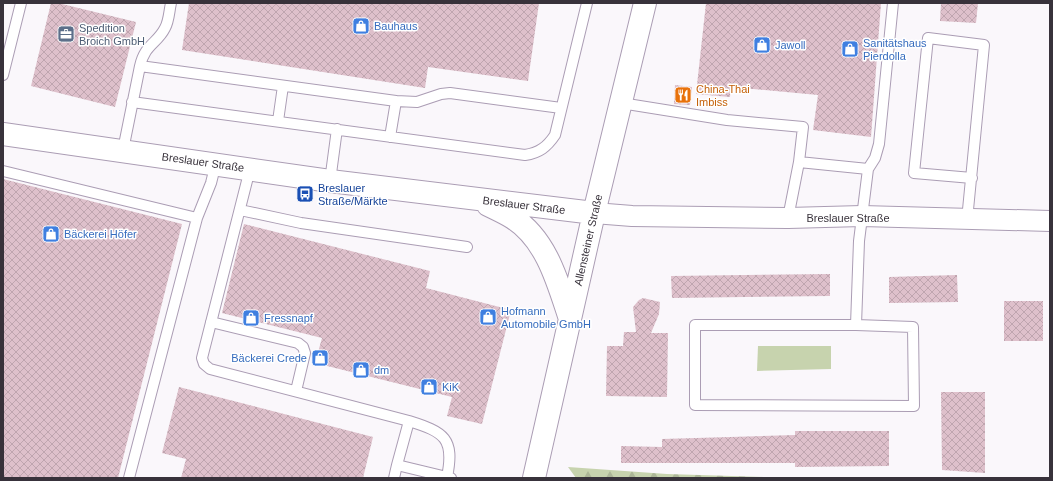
<svg xmlns="http://www.w3.org/2000/svg" width="1053" height="481" viewBox="0 0 1053 481" font-family="Arial,sans-serif">
<style>
.grass{fill:#c7d3ae}
.forest{fill:url(#forest-firs)}
.building{fill:url(#building-cross-hatch)}
.lines{fill:none;stroke-linecap:round;stroke-linejoin:round}
.service-casing{stroke:#ab9db4;stroke-width:12}
.minor-casing{stroke:#ab9db4;stroke-width:22}
.tertiary-casing{stroke:#ab9db4;stroke-width:24}
.service{stroke:#fff;stroke-width:10}
.minor{stroke:#fff;stroke-width:20}
.tertiary{stroke:#fff;stroke-width:22}
.labels{text-anchor:middle;stroke-width:3;stroke-linejoin:round;paint-order:stroke}
.shop-label{font-size:11px;fill:#366cbe;stroke:#fff;text-anchor:start}
.service-label{font-size:11px;fill:#4e5e75;stroke:#fff;text-anchor:start}
.food-label{font-size:11px;fill:#c56008;stroke:#fff;text-anchor:start}
.street-label{font-size:11px;fill:#38323b;stroke:#fff}
.transit-label{font-size:11px;fill:#164399;stroke:#fff;text-anchor:start}
</style>
<defs>
<pattern id="forest-firs" width="22" height="20" patternUnits="userSpaceOnUse"><rect width="22" height="20" fill="#c7d3ae"/><path d="M5 1l3.5 6h-7zM16 11l3.5 6h-7z" fill="#acb697"/></pattern>
<pattern id="building-cross-hatch" width="8" height="8" patternUnits="userSpaceOnUse"><rect width="8" height="8" fill="#dec0cb"/><path d="M0 0l8 8M0 8l8-8" fill="none" stroke="#bfa5af"/></pattern>
</defs>
<rect width="100%" height="100%" fill="#faf7fb"/>
<path class="grass" d="M758,346H831V369L757,371Z"/>
<path class="forest" d="M568,467L667,474L799,478H576Z"/>
<path class="building" d="M51,3H58L136,22L115,107L31,86Z
M189,3H539L528,81L428,67L425,88L182,50Z
M706,3H881L871,137L813,130L818,95L731,87L730,97L696,94Z
M941,3H978L976,23L940,21Z
M675,85L692,87L690,105L674,104Z
M3,179L182,224L118,478H3Z
M244,224L430,271L426,288L511,310L482,424L447,416L452,397L315,363L322,338L222,313Z
M830,274V296L672,298L671,276Z
M957,275L958,302L889,303V277Z
M643,298L660,302L659,314L651,333H668L667,397L606,396L607,346H623L624,332H636L633,307L639,300Z
M1004,301H1043V341H1004Z
M179,387L373,437L363,478H181L186,459L162,453Z
M941,392H985V473L942,470Z
M795,431H889V466L795,467V463H621V446L662,447V439L795,435Z"/>
<g class="lines">
<g class="service-casing">
<path id="service" d="M140,66C145,44 157,44 165,28C169,21 169,12 171,3
M3,75L21,3
M132,102L525,155C539,153 547,147 555,135L587,3
M621,103L727,120L803,127L799,162L788,218
M278,121L283,86
M390,137L396,101
M123,150L140,66L396,101L417,102L441,94L450,93L561,108
M799,162L868,169L859,241L856,325L913,327L914,406L695,405V325H856
M250,169L202,358L204,364L210,369L409,421C444,432 455,438 447,477
M868,169L875,158L879,144L893,3
M3,171L197,218L211,183L216,163
M330,181L337,129
M240,210L301,223L467,247
M967,220L984,45L928,38L914,173L972,178
M211,322L298,343L303,347L305,353L296,391
M397,465L409,421
M129,478L197,218
M394,478L397,465L451,478"/>
</g>
<g class="minor-casing">
<path id="minor" d="M594,213L632,216L788,218L862,216L1050,221"/>
</g>
<g class="tertiary-casing">
<path id="tertiary" d="M3,134L330,181L594,213
M488,205C496,209 505,213 513,218C547,240 558,283 570,319
M534,478L594,213L645,3"/>
</g>
<use href="#service" class="service"/>
<use href="#minor" class="minor"/>
<use href="#tertiary" class="tertiary"/>
</g>
<defs>
<g id="shop-square" transform="scale(0.9)"><rect x="-9" y="-9" width="18" height="18" rx="4" fill="#3f7fe0" stroke="#fff"/><path d="M-5-2.5h2.3a2.7 3.5 0 0 1 5.4 0H5L5.5 6h-11ZM-1.5-2.5h3a1.5 2.3 0 0 0-3 0Z" fill="#fff"/></g>
<g id="office-square" transform="scale(0.9)"><rect x="-9" y="-9" width="18" height="18" rx="4" fill="#5c6f8a" stroke="#fff"/><path d="M-6-3h4V-5.5h4V-3h4V5H-6ZM-1-4.5V-3h2v-1.5ZM-6 0V1H6V0Z" fill="#fff"/></g>
<g id="restaurant-square" transform="scale(0.9)"><rect x="-9" y="-9" width="18" height="18" rx="4" fill="#e8710a" stroke="#fff"/><path d="M-5-6h1v4h1v-4h1v4h1v-4h1v5L-1.5 .5V6h-2V.5L-5-1ZM5-6V6H3V1.5H1.5Q1.5-4 5-6Z" fill="#fff"/></g>
<g id="bus-square" transform="scale(0.9)"><rect x="-9" y="-9" width="18" height="18" rx="4" fill="#1a4fb4" stroke="#fff"/><path d="M-5-6H5V4H4V6H2V4H-2V6H-4V4H-5ZM-3.5-4V0h7V-4ZM-3.5 1.2v1.5H-2V1.2ZM2 1.2v1.5H3.5V1.2Z" fill="#fff"/></g>
</defs>
<g fill-rule="evenodd">
<use href="#shop-square" x="361" y="26"/>
<use href="#office-square" x="66" y="34"/>
<use href="#shop-square" x="762" y="45"/>
<use href="#shop-square" x="850" y="49"/>
<use href="#restaurant-square" x="683" y="95"/>
<use href="#bus-square" x="305" y="194"/>
<use href="#shop-square" x="51" y="234"/>
<use href="#shop-square" x="488" y="317"/>
<use href="#shop-square" x="251" y="318"/>
<use href="#shop-square" x="320" y="358"/>
<use href="#shop-square" x="361" y="370"/>
<use href="#shop-square" x="429" y="387"/>
</g>
<g class="labels">
<g class="shop-label">
<text x="374" y="30">Bauhaus</text>
<text x="863" y="47">Sanitätshaus<tspan x="863" dy="13">Pierdolla</tspan></text>
<text x="775" y="49">Jawoll</text>
<text x="64" y="238">Bäckerei Höfer</text>
<text x="501" y="315">Hofmann<tspan x="501" dy="13">Automobile GmbH</tspan></text>
<text x="264" y="322">Fressnapf</text>
<text x="307" y="362" text-anchor="end">Bäckerei Crede</text>
<text x="374" y="374">dm</text>
<text x="442" y="391">KiK</text>
</g>
<g class="service-label">
<text x="79" y="32">Spedition<tspan x="79" dy="13">Broich GmbH</tspan></text>
</g>
<g class="food-label">
<text x="696" y="93">China-Thai<tspan x="696" dy="13">Imbiss</tspan></text>
</g>
<g class="street-label">
<text transform="translate(203 162) rotate(8)" y="4">Breslauer Straße</text>
<text transform="translate(524 205) rotate(7)" y="4">Breslauer Straße</text>
<text x="848" y="222">Breslauer Straße</text>
<text transform="translate(588 240) rotate(-77)" y="4">Allensteiner Straße</text>
</g>
<g class="transit-label">
<text x="318" y="192">Breslauer<tspan x="318" dy="13">Straße/Märkte</tspan></text>
</g>
</g>
<rect width="1053" height="481" fill="none" stroke="#38323b" stroke-width="8"/>
</svg>
